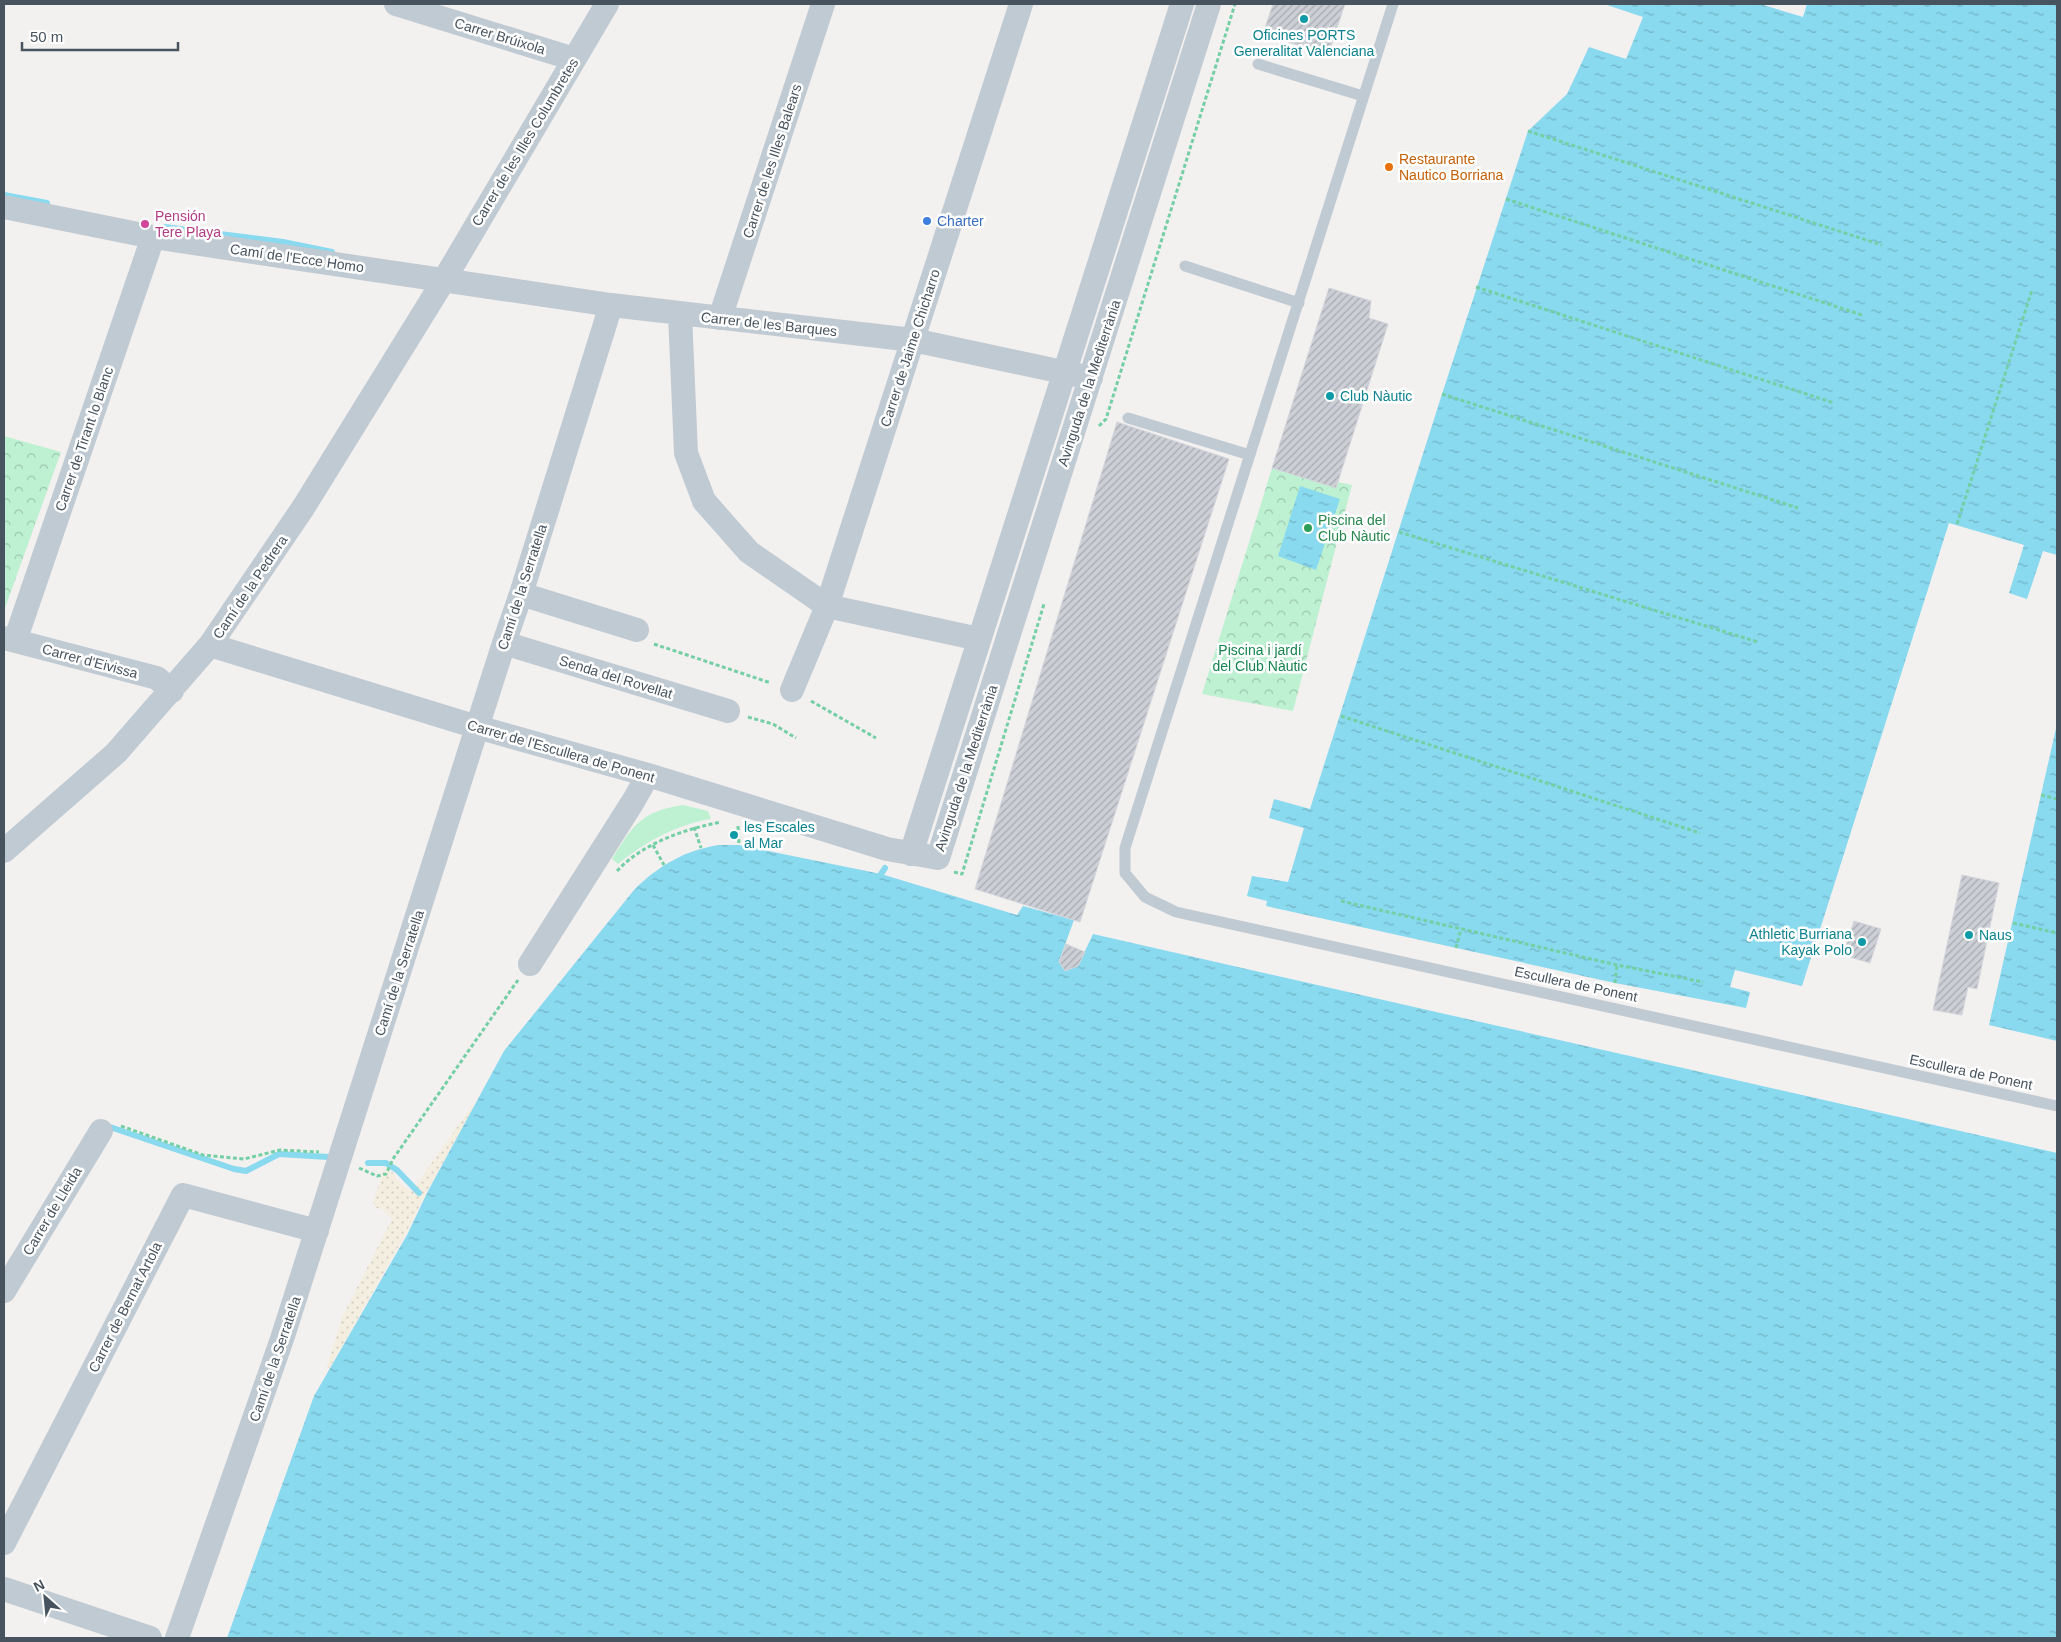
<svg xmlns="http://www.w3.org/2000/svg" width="2061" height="1642" viewBox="0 0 2061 1642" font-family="Arial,sans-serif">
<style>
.green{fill:#bef1d2}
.forest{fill:url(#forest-crowns)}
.sand{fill:url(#sand-dots)}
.water{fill:url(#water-ripples)}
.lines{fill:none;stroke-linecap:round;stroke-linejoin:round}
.stream{stroke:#89d9ef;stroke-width:6}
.building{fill:url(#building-hatch);stroke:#d4d6dc}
.path{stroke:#74d0a4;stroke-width:3;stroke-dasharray:4 2.5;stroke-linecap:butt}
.service{stroke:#c0cad2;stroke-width:11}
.minor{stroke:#c0cad2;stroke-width:24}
.culture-dot{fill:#0f9aa8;stroke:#fff;stroke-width:2}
.food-dot{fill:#e8710a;stroke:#fff;stroke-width:2}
.shop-dot{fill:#3f7fe0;stroke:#fff;stroke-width:2}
.hotel-dot{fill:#d1479c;stroke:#fff;stroke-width:2}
.leisure-dot{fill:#2e9e5b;stroke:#fff;stroke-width:2}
.labels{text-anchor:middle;stroke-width:5;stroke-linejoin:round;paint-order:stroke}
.culture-label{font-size:14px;fill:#0d838f;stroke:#fff;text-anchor:start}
.street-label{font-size:14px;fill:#47535e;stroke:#fff}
.food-label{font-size:14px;fill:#c56008;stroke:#fff;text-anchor:start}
.hotel-label{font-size:14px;fill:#b23c85;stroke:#fff;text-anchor:start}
.shop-label{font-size:14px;fill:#366cbe;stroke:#fff;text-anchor:start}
.leisure-label{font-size:14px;fill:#27864d;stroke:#fff;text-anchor:start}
.park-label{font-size:14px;fill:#14834d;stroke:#fff}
</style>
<defs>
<pattern id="forest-crowns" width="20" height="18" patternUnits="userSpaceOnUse" patternTransform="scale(1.25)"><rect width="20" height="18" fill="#bef1d2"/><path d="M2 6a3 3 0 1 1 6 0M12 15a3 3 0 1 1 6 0" fill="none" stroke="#9cc6ae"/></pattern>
<pattern id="sand-dots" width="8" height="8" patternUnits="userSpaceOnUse" patternTransform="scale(1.25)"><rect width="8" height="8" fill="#f4eee1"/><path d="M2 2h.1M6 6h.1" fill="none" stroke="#d3cec3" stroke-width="1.8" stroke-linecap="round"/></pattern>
<pattern id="water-ripples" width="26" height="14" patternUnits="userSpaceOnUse" patternTransform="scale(1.25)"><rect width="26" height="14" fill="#89d9ef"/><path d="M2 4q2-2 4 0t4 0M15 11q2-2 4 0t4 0" fill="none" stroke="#72b3c5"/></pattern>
<pattern id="building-hatch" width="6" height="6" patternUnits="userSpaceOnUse" patternTransform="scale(1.25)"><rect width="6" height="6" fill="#cccfd5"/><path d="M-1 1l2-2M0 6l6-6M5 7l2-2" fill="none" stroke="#a7abb0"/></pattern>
</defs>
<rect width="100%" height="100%" fill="#f3f0f0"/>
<path class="green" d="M683,805L708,811L711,819C677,824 644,843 618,864L612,859C633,825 642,811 683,805Z"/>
<path class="forest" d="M4,436L61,452L4,611Z
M1272,468L1352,485L1293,711L1202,694Z"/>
<path class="sand" d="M475,1105L427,1191L405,1235L329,1369L327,1366L342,1317L392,1219L382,1209L376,1208L373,1203L384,1169L394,1173L397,1180L411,1192L472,1106Z"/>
<path class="water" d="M1604,4H1760L1803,17L1807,4H2057V555L2043,551L2027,599L2009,593L2024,545L1949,523L1802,986L1735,970L1730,987L1750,992L1746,1008L1615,983L1266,906L1267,901L1247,896L1252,876L1288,882L1304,828L1269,818L1274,799L1310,809L1442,394L1528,131L1567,94L1589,47L1626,59L1643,17Z
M1300,486L1340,499L1316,570L1278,556Z
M2057,724V1041L1989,1025Z
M719,845H739L881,874L1017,915L1023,906L1074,920L1059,961L1078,966L1093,934L2057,1153V1638H227L314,1396L407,1235L428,1191L504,1051L634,890C658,866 685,850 719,845Z"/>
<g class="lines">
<path class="stream" d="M4,195L47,203
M164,227L283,242L332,252
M881,874L885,868
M110,1127L234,1169L246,1171L279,1154L328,1157
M368,1163H386L397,1170L419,1193"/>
</g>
<path class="building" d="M1273,4H1345L1328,55L1263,34Z
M1329,288L1371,301L1369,318L1388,324L1336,488L1272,468Z
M1117,422L1229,459L1080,922L975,889Z
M1962,875L1999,883L1977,989L1968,987L1962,1015L1933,1010Z
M1854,921L1881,929L1870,963L1843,955Z
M1066,944L1085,952L1078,966L1065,971L1059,962Z"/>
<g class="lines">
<path class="path" d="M1528,131L1882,245
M1506,199L1862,315
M1476,287L1834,403
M1442,394L1798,508
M1099,426L1106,419L1235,4
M1957,524L2032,290
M1399,532L1758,642
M654,644L771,683
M811,701L876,738
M1341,716L1700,833
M748,717L773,724L796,738
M2041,795L2057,799
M738,826L739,845
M694,827L701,848
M653,845L664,865
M617,871C643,843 685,829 721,822
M954,872L962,874L1044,604
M1341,901L1617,965L1703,982
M2013,923L2057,933
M1456,948L1461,929
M1615,983L1617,965
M121,1126L203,1155L244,1159L280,1150L319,1152
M359,1168L377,1176L386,1174L393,1159L518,980"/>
<path class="service" d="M1393,4L1125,848V873L1145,897L1176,912L2057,1106
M1258,64L1363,96
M1185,266L1299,303
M1128,418L1250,455"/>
<path class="minor" d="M396,4L574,59
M4,207L153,237L611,305L913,340L1091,378
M680,314L686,453L704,501L749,552L827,606L979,639
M720,318L823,4
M521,594L637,630
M4,638L157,678L172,691
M15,641L153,237
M504,643L728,711
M210,645L477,727L648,775L887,849L938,858L1209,4
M792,690L827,606L1021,4
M4,851L116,753L210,645L303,508L444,280L607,4
M911,854L1182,4
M530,964L634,800L648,775
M4,1291L101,1131
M4,1543L183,1195L317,1231
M4,1589L150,1638
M177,1638L282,1339L504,643L521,594L611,305"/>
</g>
<g class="culture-dot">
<circle cx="1304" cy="19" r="5"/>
<circle cx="1330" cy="396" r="5"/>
<circle cx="734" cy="835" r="5"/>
<circle cx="1969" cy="935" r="5"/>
<circle cx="1862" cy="942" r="5"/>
</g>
<circle class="food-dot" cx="1389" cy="167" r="5"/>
<circle class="shop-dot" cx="927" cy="221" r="5"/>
<circle class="hotel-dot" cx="145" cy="224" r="5"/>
<circle class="leisure-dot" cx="1308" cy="528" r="5"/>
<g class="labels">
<g class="culture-label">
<text x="1304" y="40" text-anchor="middle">Oficines PORTS<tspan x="1304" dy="16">Generalitat Valenciana</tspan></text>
<text x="1340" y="401">Club Nàutic</text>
<text x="744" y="832">les Escales<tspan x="744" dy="16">al Mar</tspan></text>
<text x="1852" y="939" text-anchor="end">Athletic Burriana<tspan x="1852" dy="16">Kayak Polo</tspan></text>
<text x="1979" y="940">Naus</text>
</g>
<g class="street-label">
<text transform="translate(500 36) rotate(17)" y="5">Carrer Brúixola</text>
<text transform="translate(525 142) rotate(-59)" y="5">Carrer de les Illes Columbretes</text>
<text transform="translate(772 161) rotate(-72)" y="5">Carrer de les Illes Balears</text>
<text transform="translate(297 258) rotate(8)" y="5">Camí de l'Ecce Homo</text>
<text transform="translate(769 324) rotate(6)" y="5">Carrer de les Barques</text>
<text transform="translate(910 348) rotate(-72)" y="5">Carrer de Jaime Chicharro</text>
<text transform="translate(1089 383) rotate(-72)" y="5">Avinguda de la Mediterrània</text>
<text transform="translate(84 439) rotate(-71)" y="5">Carrer de Tirant lo Blanc</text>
<text transform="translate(250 587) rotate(-56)" y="5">Camí de la Pedrera</text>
<text transform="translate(522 587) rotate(-72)" y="5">Camí de la Serratella</text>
<text transform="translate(90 661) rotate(15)" y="5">Carrer d'Eivissa</text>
<text transform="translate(616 677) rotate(17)" y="5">Senda del Rovellat</text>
<text transform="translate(561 751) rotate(16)" y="5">Carrer de l'Escullera de Ponent</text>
<text transform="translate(966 768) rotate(-72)" y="5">Avinguda de la Mediterrània</text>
<text transform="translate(399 973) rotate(-72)" y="5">Camí de la Serratella</text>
<text transform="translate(1576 984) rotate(12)" y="5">Escullera de Ponent</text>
<text transform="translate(1971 1072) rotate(12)" y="5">Escullera de Ponent</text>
<text transform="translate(52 1211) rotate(-59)" y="5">Carrer de Lleida</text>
<text transform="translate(125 1307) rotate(-63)" y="5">Carrer de Bernat Artola</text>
<text transform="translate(275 1359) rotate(-71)" y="5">Camí de la Serratella</text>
</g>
<g class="food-label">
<text x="1399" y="164">Restaurante<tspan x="1399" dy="16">Nautico Borriana</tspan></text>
</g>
<g class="hotel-label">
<text x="155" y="221">Pensión<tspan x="155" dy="16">Tere Playa</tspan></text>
</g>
<g class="shop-label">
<text x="937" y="226">Charter</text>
</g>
<g class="leisure-label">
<text x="1318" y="525">Piscina del<tspan x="1318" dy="16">Club Nàutic</tspan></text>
</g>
<g class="park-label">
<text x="1260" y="655">Piscina i jardí<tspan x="1260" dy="16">del Club Nàutic</tspan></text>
</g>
</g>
<rect width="2061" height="1642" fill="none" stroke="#47535e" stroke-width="10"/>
<g transform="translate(45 1597) rotate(333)" stroke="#ffffff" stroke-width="4" paint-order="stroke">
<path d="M0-4L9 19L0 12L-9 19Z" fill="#47535e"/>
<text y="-8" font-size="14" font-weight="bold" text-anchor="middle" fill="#47535e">N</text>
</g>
<path d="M22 42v8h156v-8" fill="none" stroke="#47535e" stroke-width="2.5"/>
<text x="30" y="42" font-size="15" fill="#47535e" stroke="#ffffff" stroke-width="4" paint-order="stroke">50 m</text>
</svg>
